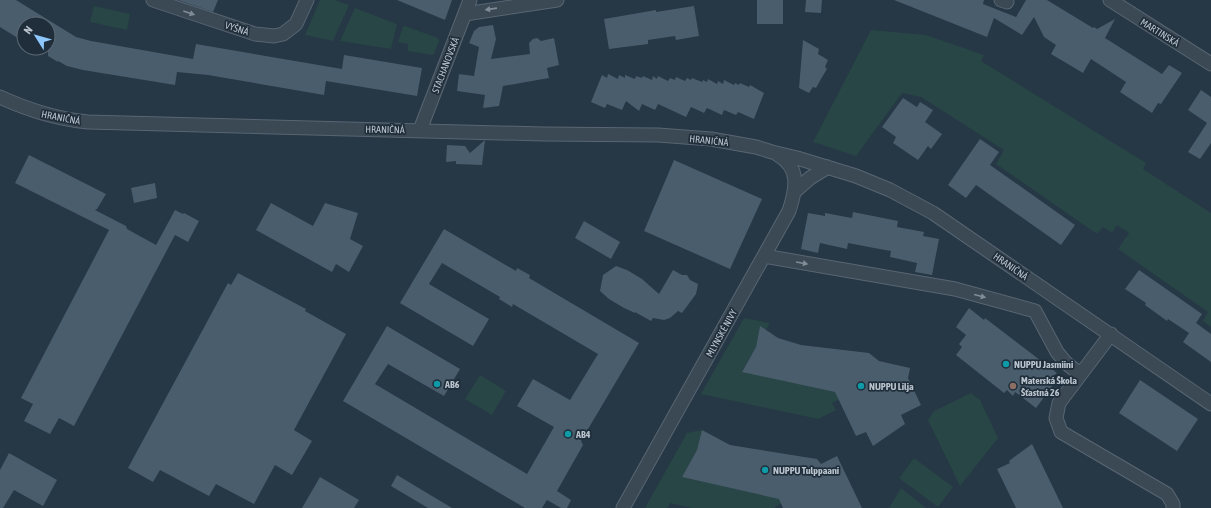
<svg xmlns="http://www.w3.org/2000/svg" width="1211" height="508" viewBox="0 0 1211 508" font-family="'Asap Condensed',sans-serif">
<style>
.green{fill:#284646}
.building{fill:#4a5d6c}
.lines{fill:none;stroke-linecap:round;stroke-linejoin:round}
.minor-casing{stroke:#596672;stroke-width:15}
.minor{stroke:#3b4955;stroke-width:13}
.oneway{fill:#808c98}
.culture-dot{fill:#0f9aa8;stroke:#1f2e3a;stroke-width:1.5}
.education-dot{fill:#8d6e63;stroke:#1f2e3a;stroke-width:1.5}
.labels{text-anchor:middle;stroke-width:3.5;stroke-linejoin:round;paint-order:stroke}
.street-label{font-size:10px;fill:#b9c3ce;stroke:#1f2e3a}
.poi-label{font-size:10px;font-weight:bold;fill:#b9c3ce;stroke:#1f2e3a;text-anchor:start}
</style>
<rect width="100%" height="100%" fill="#263745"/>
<path class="green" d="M320,0H334L349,5L333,41L305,35Z
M94,6L130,14L127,30L90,22Z
M355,8L397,24L391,49L340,41Z
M405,26L438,38L439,41L434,54L432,55L408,51V44L398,42L403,27Z
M871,30L926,35L984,55L981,61L1146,163L1143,169L1211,213V327L1203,321L1208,312L1118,249L1129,233L1117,225L1112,233L1103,227L1097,234L996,164L1004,150L921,97L902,93L856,156L813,142Z
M744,318L770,323L766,330L760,327L756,347L742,371L849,395L832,403L836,410L818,419L701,394Z
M480,375L506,391L492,415L465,399Z
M971,393L980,400L998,438L960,486L928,420L934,411Z
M702,430L697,450L682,477L787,500L775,507V508H692L670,503L667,508H645L687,433Z
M914,458L953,487L938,507L899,478Z
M901,488L926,508H889Z"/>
<path class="building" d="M0,0H16L76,37L91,41L193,59L196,44L342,69L344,55L422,68L417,96L326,81L324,95L208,75L177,72L175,85L83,70L67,66L58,61V62L48,56V24H24V42L0,27Z
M178,0H218L213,12Z
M397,0H452L445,20Z
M757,0H783V24H757Z
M806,0H822L821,13L805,12Z
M894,0H984L983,4L1016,17L1026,0H1047L1093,28L1094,27L1097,29L1115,19L1105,38L1162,74L1169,65L1182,73L1161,104L1158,103L1152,113L1120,92L1126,82L1091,59L1083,73L1051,54L1056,45L1044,37L1034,17L1022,35L994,18L987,37Z
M694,6L699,36L676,40L675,36L648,40V44L609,49L604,19L656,10V12Z
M493,25L496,39L491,59L530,54L529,43L533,39L537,38L541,41L554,38L559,65L547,68L549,78L503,86L499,106L483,108L485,95L457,91L459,74L474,76L479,47L469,43L474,31L479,27Z
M803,40L819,49L818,54L828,60L825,67L827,69L821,79L816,88L813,87L809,93L799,88Z
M608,74L618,79L619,75L625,78V75L635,79L636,76L642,78L643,76L652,80L653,76L657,79L658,76L668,81L670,78L675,80L676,77L685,81L687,78L691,80L692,78L702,82L703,80L707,82L708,79L717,84L718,81L723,84L724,80L734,85L735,83L739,85L740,83L749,87L750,85L764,93L754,119L738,112L736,115L724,110L722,115L707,108L704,113L691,107L686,117L658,104L655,110L642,104L639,111L626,101L622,110L607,104L605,108L591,102L602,75L607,78Z
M1201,90L1211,97V143L1200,159L1188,152L1207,123L1188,110Z
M903,98L917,107L920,102L933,110L925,122L942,134L931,149L928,146L918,160L893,143L896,137L882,127Z
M980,139L999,152L990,165L1075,225L1061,245L976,185L966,198L948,185Z
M485,140L482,165L456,164V161L446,162L447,145L465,146L470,153Z
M29,155L106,194L97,209L95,210L126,226L127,229L156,245L175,210L183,214L184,213L199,221L188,242L175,235L74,426L59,418L50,434L24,421L33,404L21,398L109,230L15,183Z
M674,160L762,199L730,269L644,231Z
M155,183L157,198L134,203L131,188Z
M271,203L313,226L325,203L358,213L350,239L363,246L349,272L336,264L332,272L256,230Z
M853,212L898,221L897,227L924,232L923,236L939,239L932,275L915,272L917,263L890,257L891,251L874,248L848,243L847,249L820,243L818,253L801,249L808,213L825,216V213L852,218Z
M584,221L620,242L611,259L575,238Z
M444,229L516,271L517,268L530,275L529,278L639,343L581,441L583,445L557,491L571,500L567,508H561L547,500L542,508H525L343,401L387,326L460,369L444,396L388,364L375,384L527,474L554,427L517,406L533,379L570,400L598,354L513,304L512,307L499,299L500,297L442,263L429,284L489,319L473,346L400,303Z
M616,266L627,270L642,279L659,294L673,270L682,275H687L690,280L698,284L696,294L682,313L678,311L670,318L664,320L653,318L651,321L635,312V313L624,308L609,299L600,291L603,275Z
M1139,270L1202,314L1196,323L1211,334V362L1183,342L1189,333L1168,319L1167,321L1145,305L1146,303L1125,289Z
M238,273L306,309L305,311L346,334L294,430L312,441L292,475L275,465L254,504L216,484L209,496L160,470L153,482L128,468L228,283L231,285Z
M969,308L984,320L985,318L1057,373L1051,378L1056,381L1036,408L1015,392L1013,396L1007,390L1004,393L956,355L962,347L959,344L966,335L956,327Z
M760,326L778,338L801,345L869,353L879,361L910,368L908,378L921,405L901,415L905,424L873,446L866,432L856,436L835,392L742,372L756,347Z
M1140,380L1198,419L1177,451L1119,413Z
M702,430L730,445L817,459L821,464L837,456L862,508H783L779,499L682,477L697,450Z
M1032,444L1063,508H1016L997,469L1010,463L1009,461Z
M9,453L57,480L43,506L14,490L3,508H0V470Z
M397,475L452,508H428L391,486Z
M320,477L359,500L354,508H302Z"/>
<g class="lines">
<g class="minor-casing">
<path id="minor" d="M153,0L255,34L274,36L283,34L296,24L307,0
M1001,0L1007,2
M1110,0L1211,64
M465,14L557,0
M0,97C28,110 57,119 88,122L543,134L658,135L711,139L756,147L772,152L797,158L856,176L890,190L933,213L1211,404
M420,130L470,0
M794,192L810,178L828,167
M764,256L955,289L1035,311L1057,352L1066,363L1080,374
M1111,334L1059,403L1056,418L1061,432L1167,494L1173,504V508
M623,508L789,211C796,190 801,168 778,155"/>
</g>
<use href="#minor" class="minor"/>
</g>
<defs><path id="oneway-solid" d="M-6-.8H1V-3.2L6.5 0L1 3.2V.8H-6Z"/></defs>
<g class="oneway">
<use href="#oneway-solid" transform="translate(491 9) rotate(172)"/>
<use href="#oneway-solid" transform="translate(189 13) rotate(19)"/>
<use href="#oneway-solid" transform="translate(802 263) rotate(10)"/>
<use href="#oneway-solid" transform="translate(980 296) rotate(15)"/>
</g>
<g class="culture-dot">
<circle cx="1006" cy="364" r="4"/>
<circle cx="437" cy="384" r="4"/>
<circle cx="861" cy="386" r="4"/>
<circle cx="568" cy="434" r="4"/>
<circle cx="765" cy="470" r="4"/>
</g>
<circle class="education-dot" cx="1013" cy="386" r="4"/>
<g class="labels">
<g class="street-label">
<text transform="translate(237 28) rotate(18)" y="4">VYŠNÁ</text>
<text transform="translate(1160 32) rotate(32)" y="4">MARTINSKÁ</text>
<text transform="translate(445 65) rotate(-69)" y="4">STACHANOVSKÁ</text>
<text transform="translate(61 117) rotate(11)" y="4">HRANIČNÁ</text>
<text transform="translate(385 129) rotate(1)" y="4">HRANIČNÁ</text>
<text transform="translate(709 140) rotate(6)" y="4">HRANIČNÁ</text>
<text transform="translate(1011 266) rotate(35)" y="4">HRANIČNÁ</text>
<text transform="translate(721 333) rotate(-61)" y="4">MLYNSKÉ NIVY</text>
</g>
<g class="poi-label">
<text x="1014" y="368">NUPPU Jasmiini</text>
<text x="1021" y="384">Materská Škola<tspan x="1021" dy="12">Šťastná 26</tspan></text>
<text x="445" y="388">AB6</text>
<text x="869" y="390">NUPPU Lilja</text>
<text x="576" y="438">AB4</text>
<text x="773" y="474">NUPPU Tulppaani</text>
</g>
</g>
<g transform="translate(36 36) rotate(307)"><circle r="19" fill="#1f2e3a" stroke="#5d6a75"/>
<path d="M0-3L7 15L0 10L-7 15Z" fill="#8ec7fe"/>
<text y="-6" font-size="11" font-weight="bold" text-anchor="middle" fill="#b9c3ce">N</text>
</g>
</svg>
